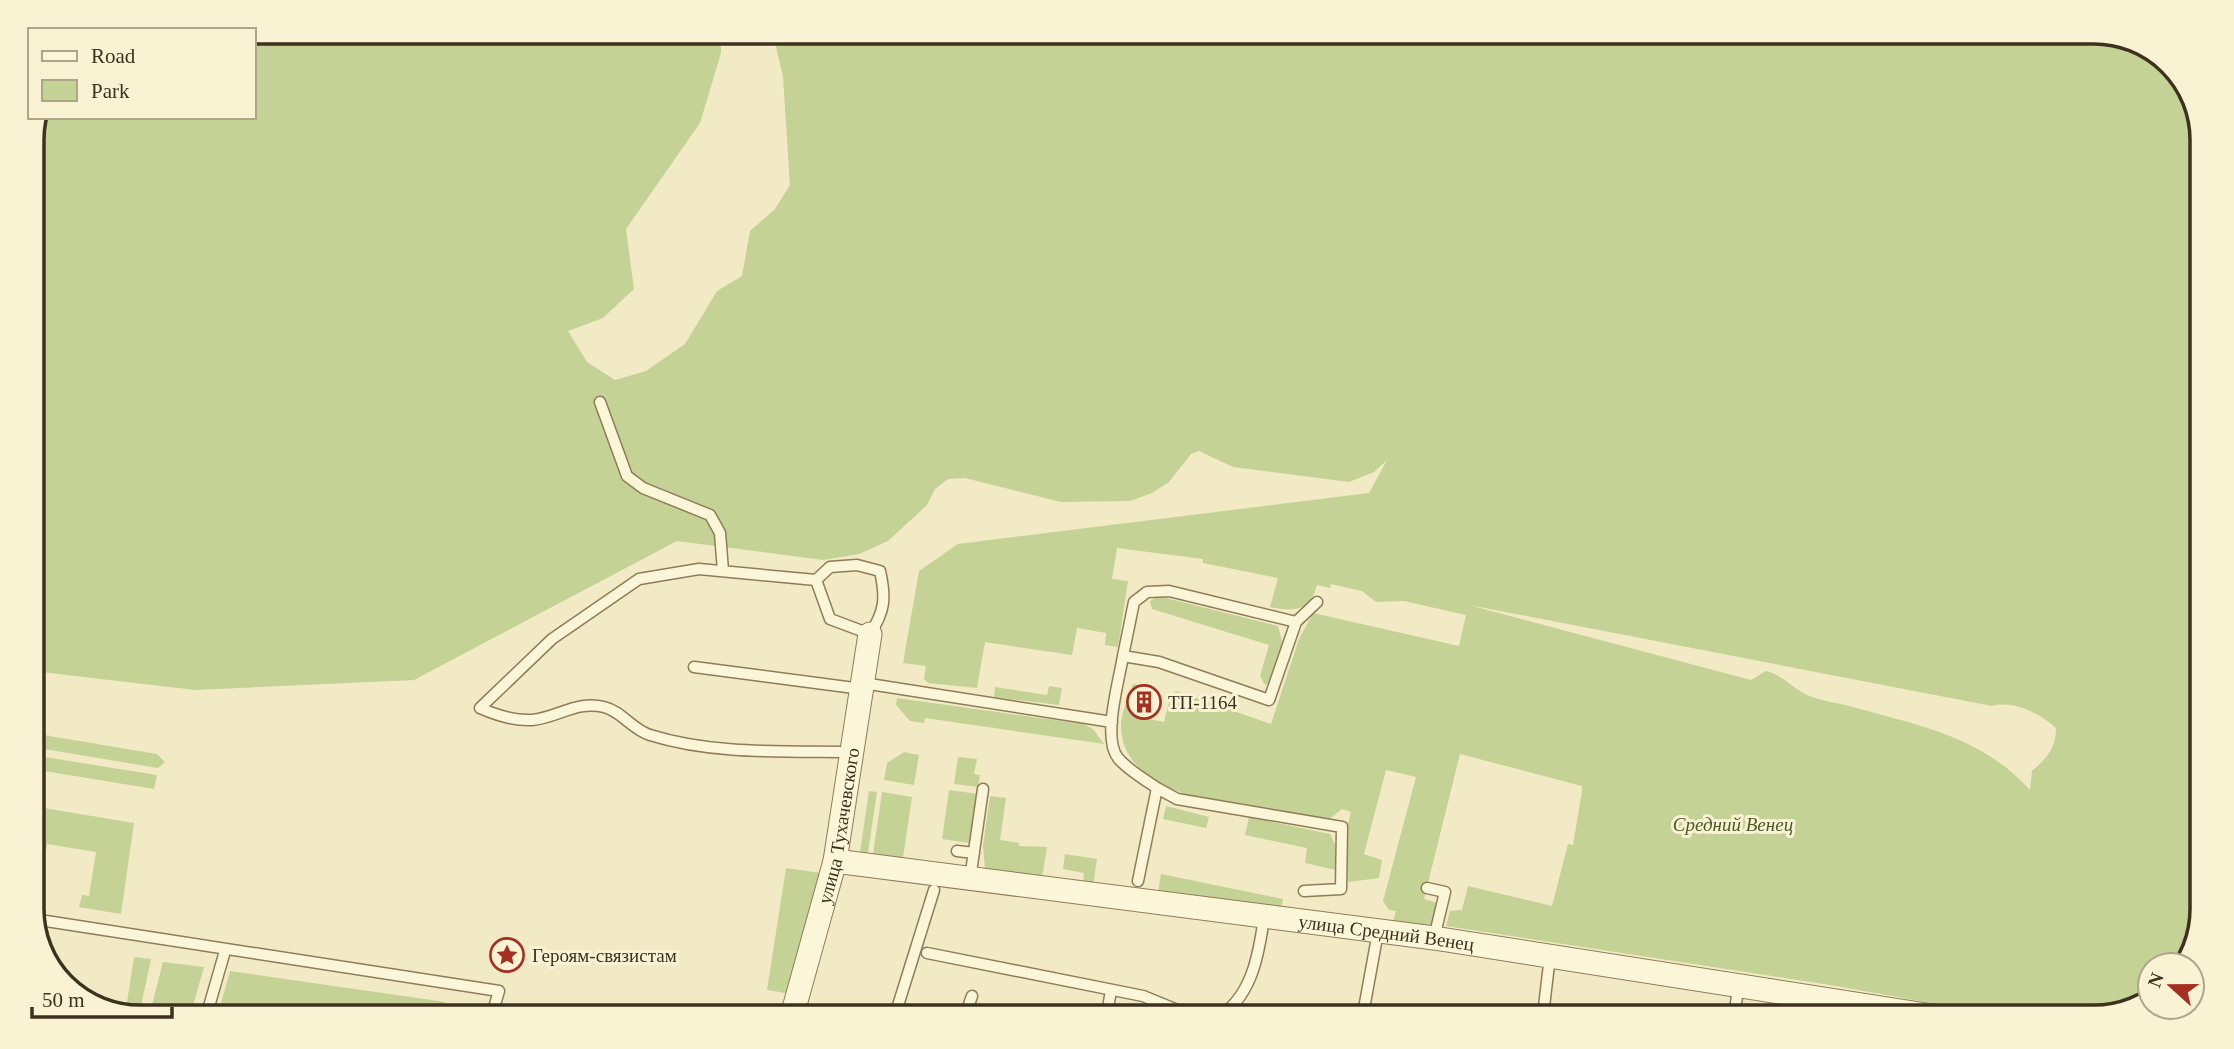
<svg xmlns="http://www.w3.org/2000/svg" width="2234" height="1049" viewBox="0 0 2234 1049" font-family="Georgia,serif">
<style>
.green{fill:#c4d296;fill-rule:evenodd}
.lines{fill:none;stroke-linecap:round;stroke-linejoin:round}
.lane-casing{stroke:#8f7c58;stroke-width:13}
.street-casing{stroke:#8f7c58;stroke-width:25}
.lane{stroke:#fcf6d8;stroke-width:10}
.street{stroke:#fcf6d8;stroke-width:23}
.labels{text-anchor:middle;stroke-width:6;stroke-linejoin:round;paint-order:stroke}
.poi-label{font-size:19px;fill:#3e311d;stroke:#f9f3d4;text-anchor:start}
.street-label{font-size:19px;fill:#3e311d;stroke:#f9f3d4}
.park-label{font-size:19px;font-style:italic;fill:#475c22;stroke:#f9f3d4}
.rim{fill:none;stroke:#3e311d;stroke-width:3.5}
</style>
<rect width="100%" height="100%" fill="#f2eac4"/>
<path class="green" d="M254,32L721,34V53L700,123L626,229L634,289L603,318L568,331L587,362L615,380L646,371L685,344L717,291L742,276L750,231L775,209L790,185L783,77L773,34L2136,40L2184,79L2202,133L2194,951L2182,965H2150V1001L2095,1017H2020L1990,1010L1972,1013L1931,1003L1830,985L1446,926L1450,911L1462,910L1468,886L1552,906L1568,844L1573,845L1582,791V786L1460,754L1424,899L1437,903L1431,925L1393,921L1396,911L1389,910L1383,901L1416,777L1386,770L1364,854L1382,860L1379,878L1348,882L1347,828L1351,812L1342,809L1331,818L1317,819C1259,808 1121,805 1121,725C1121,712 1129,697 1133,684L1138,685L1133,716L1164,722L1170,698L1176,691L1271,724L1299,639L1313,613L1459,646L1466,615L1404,601L1376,602L1362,591L1331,584L1330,588L1317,585C1310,611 1295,612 1270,607L1278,578L1203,563V559L1117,548L1112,579L1128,581L1118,647L1105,645L1106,633L1077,628L1072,655L985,642L977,688L928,683L924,679L926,666L903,663L919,571L958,544L1369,493L1387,460L1374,472L1349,482L1233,467L1199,451L1191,454L1169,482L1152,493L1130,501L1061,502L965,478L948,479L935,489L927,505L888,541L859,554L823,560L677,541L414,680L195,690L32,671V133L39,117H254ZM1469,605L1992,706C2013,700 2040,713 2056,728C2056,748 2047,758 2032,771L2030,790C1981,736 1920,726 1853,707C1838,703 1821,701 1807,695C1792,688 1783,675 1766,671L1751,680Z
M1158,596L1278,626L1283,645L1271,682L1265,685L1260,676L1269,645L1152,609L1150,601Z
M1049,686L1062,688L1059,705L994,697L995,687L1047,695Z
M897,698L1083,724L1093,729L1104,744L925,718L924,723L910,721L896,705Z
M32,733L157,754L165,762L158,768L32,747Z
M904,752L919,755L914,785L884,780L887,763Z
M32,755L157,775L154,789L32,769Z
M958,757L977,759L974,774L980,775L978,787L954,784Z
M949,790L978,794L970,843L942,839Z
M869,791L877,792L868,853L860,852Z
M882,792L912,797L903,858L873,854Z
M990,796L1006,798L1000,840L1019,843V846L1047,847L1042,878L985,869L983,845Z
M32,806L134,823L121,914L79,907L82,895L89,896L96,852L47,844L42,872L34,870L32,883Z
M1166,806L1209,817L1206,828L1163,819Z
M1249,817L1330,834L1335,845L1336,870L1305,863L1307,848L1245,835Z
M1065,854L1097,859L1093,886L1083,884L1084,873L1063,869Z
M786,868L821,873L786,993L767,990Z
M1161,874L1283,899L1282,906L1295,909L1158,892Z
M134,957L151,959L141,1006L126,1009Z
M163,962L204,967L192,1009H151Z
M230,971L445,1002L443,1011L219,1010Z"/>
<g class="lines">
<g class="lane-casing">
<path id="lane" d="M600,402L627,476L643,488L710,515L720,533L723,571
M816,580L830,567L857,565L880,571C886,598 885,611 870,634L830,619L816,580L699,569L639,579L552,639L480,708C496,715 514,721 532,720C557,718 577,700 604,707C621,711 633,730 650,735C714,755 785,751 852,752
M1123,656L1134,602L1147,592L1169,591L1296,622L1317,602
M694,667L862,689
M863,683L1112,722
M1157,788C1144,779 1128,770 1118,758C1102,738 1119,681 1123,656L1159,662L1269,700L1296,622
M957,851L974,853
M970,879L983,789
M1138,881L1157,788L1177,799L1342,827L1341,889L1304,891
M1427,888L1445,892L1434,938
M33,919L499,991L493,1011
M927,953L1143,996L1187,1014
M208,1010L225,951
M896,1012L934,890
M966,1013L972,996
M1107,1013L1111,991
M1223,1014C1253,992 1259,952 1264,918
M1363,1014L1378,932
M1543,1015L1550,956
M1734,1016L1739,983"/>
</g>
<g class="street-casing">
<g id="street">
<path id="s1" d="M835,861L1434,938L1939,1017"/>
<path id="s2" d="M793,1012L835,861L870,634"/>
</g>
</g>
<use href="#lane" class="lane"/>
<use href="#street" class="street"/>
</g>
<defs>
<g id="building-ring" transform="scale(1.75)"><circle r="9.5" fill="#f9f3d4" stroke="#a53021" stroke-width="1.5"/><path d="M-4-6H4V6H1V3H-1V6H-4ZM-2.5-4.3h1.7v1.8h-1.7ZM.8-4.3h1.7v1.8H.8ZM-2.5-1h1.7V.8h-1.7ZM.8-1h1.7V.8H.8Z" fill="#a53021"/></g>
<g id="sight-ring" transform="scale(1.75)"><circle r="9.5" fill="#f9f3d4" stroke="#a53021" stroke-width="1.5"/><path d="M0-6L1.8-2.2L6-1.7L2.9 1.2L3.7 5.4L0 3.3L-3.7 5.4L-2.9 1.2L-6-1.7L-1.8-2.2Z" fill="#a53021"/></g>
</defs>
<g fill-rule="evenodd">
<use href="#building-ring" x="1144" y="702"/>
<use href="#sight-ring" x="507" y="955"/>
</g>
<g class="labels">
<g class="poi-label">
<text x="1168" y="709">ТП-1164</text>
<text x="532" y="962">Героям-связистам</text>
</g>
<g class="street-label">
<text dy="7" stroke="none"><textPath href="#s2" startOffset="192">улица Тухачевского</textPath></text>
<text dy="7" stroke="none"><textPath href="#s1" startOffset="556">улица Средний Венец</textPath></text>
</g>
<g class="park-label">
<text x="1733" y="831">Средний Венец</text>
</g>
</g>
<path d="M0 0H2234V1049H0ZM140 44H2094A96 96 0 0 1 2190 140V909A96 96 0 0 1 2094 1005H140A96 96 0 0 1 44 909V140A96 96 0 0 1 140 44Z" fill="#f9f3d4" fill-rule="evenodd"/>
<path class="rim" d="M140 44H2094A96 96 0 0 1 2190 140V909A96 96 0 0 1 2094 1005H140A96 96 0 0 1 44 909V140A96 96 0 0 1 140 44Z"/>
<rect x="28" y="28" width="228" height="91" fill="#f9f3d4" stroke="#aea58b" stroke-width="2"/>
<rect x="42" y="51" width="35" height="10" fill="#fcf6d8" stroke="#aea58b" stroke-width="2"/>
<text x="91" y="63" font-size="21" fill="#3e311d">Road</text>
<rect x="42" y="80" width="35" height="21" fill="#c4d296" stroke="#aea58b" stroke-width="2"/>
<text x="91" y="98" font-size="21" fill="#3e311d">Park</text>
<g transform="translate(2171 986) rotate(291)"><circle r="33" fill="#f9f3d4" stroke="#aea58b" stroke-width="2"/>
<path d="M0-5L12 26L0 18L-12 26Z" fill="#a53021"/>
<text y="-10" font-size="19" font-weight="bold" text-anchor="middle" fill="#3e311d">N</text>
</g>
<path d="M32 1007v10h140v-10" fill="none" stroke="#3e311d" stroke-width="3.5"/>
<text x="42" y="1007" font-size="21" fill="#3e311d" stroke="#f9f3d4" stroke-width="5" paint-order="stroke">50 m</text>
</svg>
